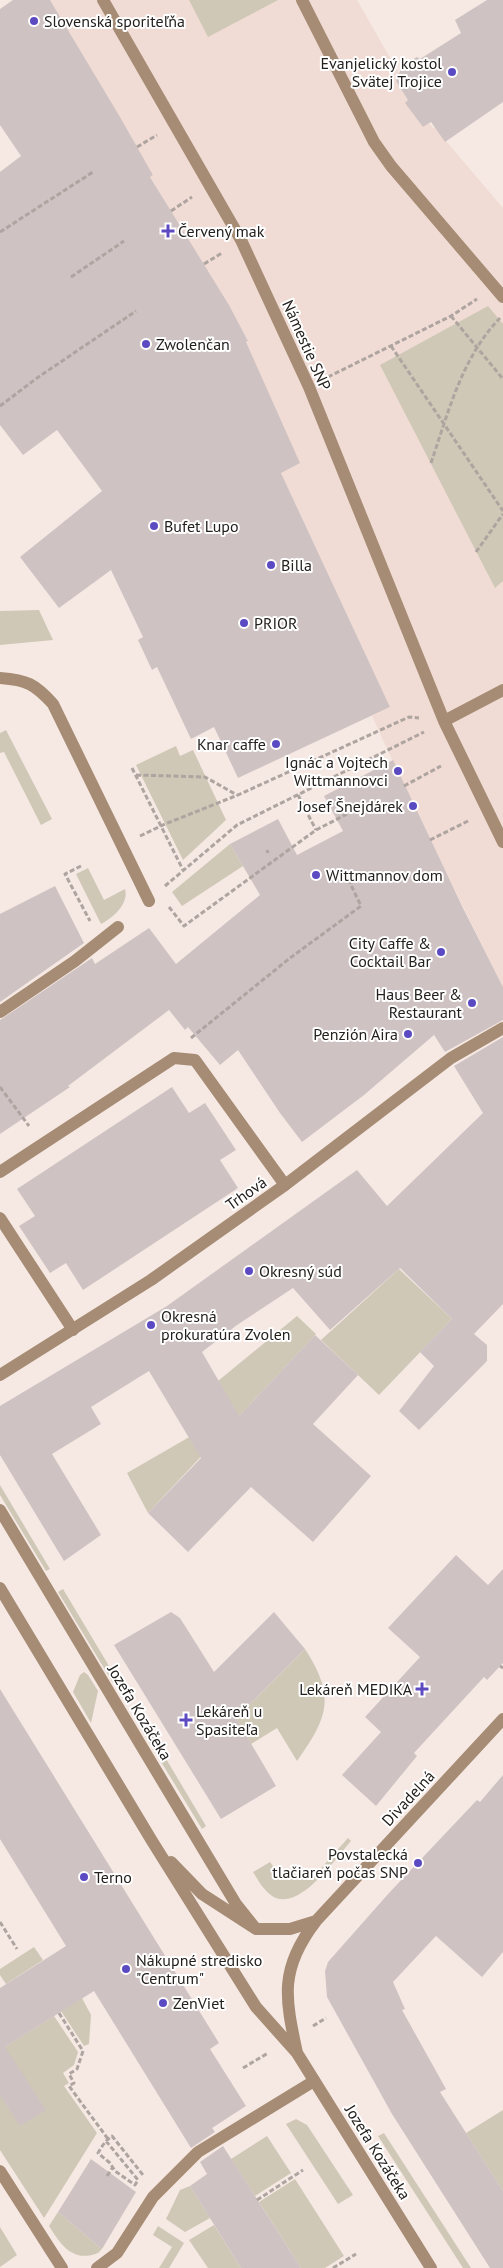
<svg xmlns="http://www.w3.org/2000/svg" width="503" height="2268" viewBox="0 0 503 2268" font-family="'PT Sans',sans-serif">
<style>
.built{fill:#f0dcd4}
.green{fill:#cfc8b6}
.building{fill:#cfc2c2}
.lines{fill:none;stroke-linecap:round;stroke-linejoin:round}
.path{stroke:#aea4a0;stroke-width:3;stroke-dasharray:5 2.5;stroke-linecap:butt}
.service{stroke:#a68c74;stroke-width:12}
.pedestrian{stroke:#a68c74;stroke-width:12}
.minor{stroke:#a68c74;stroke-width:12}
.poi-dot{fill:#5c4ac2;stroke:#fff;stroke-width:2}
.labels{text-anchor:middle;stroke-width:4;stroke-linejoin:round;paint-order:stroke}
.poi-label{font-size:16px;fill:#24201e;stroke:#fff;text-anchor:start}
.street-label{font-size:16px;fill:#24201e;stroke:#fff}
</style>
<rect width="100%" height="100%" fill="#f6e9e4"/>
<path class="built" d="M50,0H357L400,75L396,81L403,91H408L416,117L423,127L429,123L433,128H438L444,141L447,142L503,208V987L416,812L372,716L390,707L281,473L246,343L248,341L229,305L150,177L153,175L121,119Z"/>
<path class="green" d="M189,0H278L208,37Z
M488,306L503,324V581L495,588L380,365Z
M39,610L53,640L0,645V611Z
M6,730L52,819L41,825L4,752L0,753V733Z
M176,746L180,756L193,750L226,820L183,860L136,765Z
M230,844L243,866L182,906L172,892Z
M88,868L104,900L125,889C129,904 113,918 101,924L76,874Z
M399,1269L452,1319L379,1395L321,1340Z
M297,1316L316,1334L148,1513L127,1473L217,1421L218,1381Z
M0,1485L50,1569L46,1571L0,1495Z
M63,1589L118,1681L113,1683L58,1592Z
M305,1649C336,1697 328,1717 297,1761L277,1728L251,1744L236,1718Z
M84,1672L88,1675L98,1691L91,1723L73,1692L80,1675Z
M143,1720L206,1826L202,1829L138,1724Z
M348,1838L351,1841C335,1859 299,1913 272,1896C263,1890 258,1880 253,1872L270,1862L278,1873L315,1875Z
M34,1947L43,1960L6,1984L0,1975V1969Z
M82,1998L91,2015L89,2044L84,2046L61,2011Z
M54,2016L78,2052L74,2065L63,2073L69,2083L64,2086L97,2133L44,2218L0,2150V2050Z
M503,2110V2191L466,2133Z
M296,2119L307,2125L353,2195L338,2204L286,2124Z
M384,2133L471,2268H463L378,2136Z
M267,2136L291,2173L255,2196L231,2159Z
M295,2179L344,2256L325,2268H301L259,2202Z
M190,2186L210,2218L185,2232L166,2219L180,2190Z
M58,2212L102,2249L98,2253C73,2263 61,2245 49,2226Z
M214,2225L241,2268H208L189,2240Z
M158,2226L184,2243L169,2268H159L172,2247L153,2235Z
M0,2227L17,2255L0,2267Z"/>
<path class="building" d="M13,0H50L120,117L153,175L150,177L229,305L248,341L246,342L300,463L281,473L390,707L238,778L214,727L191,739L157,667L152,670L138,640L143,637L111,570L59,608L20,557L102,491L57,430L23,455L0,425V172L21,156L0,125V9Z
M487,0H503V102L445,142L431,122L423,127L405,103L408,100L396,81L402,66L417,57L420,59L461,33L455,20Z
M393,760L463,908L503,987V1020L445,1052L434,1035L364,1095L302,1142L280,1113L238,1050L220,1065L188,1027L185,1030L169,1010L68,1086L70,1087L0,1134V1020L92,958L95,964L149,928L176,964L260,895L230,844L278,819L297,855L343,831L324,796Z
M55,886L84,943L0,1002V914Z
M503,1037V1304L474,1334L487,1345V1361L419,1430L399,1411L434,1366L420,1352L452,1319L400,1268L330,1330L293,1288L237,1325L202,1352L239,1416L315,1335L358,1375L313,1424L371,1476L313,1542L251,1487L188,1552L148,1513L201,1458L149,1371L91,1407L101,1424L52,1454L101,1535L64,1561L0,1455V1406L167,1306L357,1170L387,1206L483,1113L454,1066Z
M172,1087L189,1113L205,1103L236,1150L220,1160L238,1188L83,1290L66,1263L50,1273L19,1226L35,1216L17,1189Z
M456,1555L488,1585L503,1569V1663L487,1680L484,1677L414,1753L417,1756L376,1806L342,1775L381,1732L365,1717L420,1657L388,1628Z
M171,1612L180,1618L214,1672L274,1612L305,1649L236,1718L276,1786L221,1819L114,1645Z
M0,1689L219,2043L210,2049L246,2106L212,2128L215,2132L191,2148L94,1991L5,2047L46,2110L20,2126L0,2095V1988L66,1946L0,1839Z
M503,1775V1952L482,1977L436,1936L393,1982L405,2009L402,2010L446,2089L440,2092L503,2191V2268H490L392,2114L327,1997L325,1971L328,1962L389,1893L477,1800L480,1802Z
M223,2146L255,2196L301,2268H241L190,2186L207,2174L200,2162Z
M91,2159L136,2192L102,2249L58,2212Z"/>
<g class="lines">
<path class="path" d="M137,147L157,135
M171,211L192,197
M0,232L93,172
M204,264L222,253
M71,277L124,241
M451,316L503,379
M391,346L503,511
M328,377L451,316L477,299
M0,406L37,378L136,311
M431,463C448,413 462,357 500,318
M476,552L503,514
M132,768L183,870
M136,775L205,777L237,795
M404,786L441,766
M298,795L316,830
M140,836L165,824L238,795L409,717L419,718
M430,840L470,820
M267,850L268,853
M81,866L65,874L90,921
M165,886L237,825L424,732
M169,907L184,926L316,830L347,814
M191,1038L290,958L361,906L350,883L361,875
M0,1087L29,1126
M500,1666L503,1668
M0,1922L17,1949
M59,2013L83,2051L77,2069L69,2074L74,2083L69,2086L108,2139
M313,2026L326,2018
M243,2068L268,2053
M106,2141L138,2180L135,2185L115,2171L110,2163L98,2153C102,2146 106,2140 112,2136L143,2175
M107,2176L113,2167
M257,2200L303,2170
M333,2268L356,2254"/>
<path class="service" d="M0,678C27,680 35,684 53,704L149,901
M0,1012L75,961L118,927
M0,1172L174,1058L195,1060L285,1185
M0,1218L73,1330
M0,2171L62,2268
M97,2268L117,2253L153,2197L198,2152L314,2081"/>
<path class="pedestrian" d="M103,0L241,240L309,387L444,721L503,842
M444,721L503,690
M0,1375L151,1280L285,1185L451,1058L503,1028"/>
<path class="minor" d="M302,0L374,142L391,166L503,297
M0,1510L236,1904L256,1929
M0,1588L152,1841L256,2007L297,2053L431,2268
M171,1862L202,1894L256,1929H290L316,1921
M297,2053C285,1997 279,1969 316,1921L503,1719"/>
</g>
<g class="poi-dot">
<circle cx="34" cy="21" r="5"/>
<circle cx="452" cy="72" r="5"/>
<path d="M165.5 223.5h5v5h5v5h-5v5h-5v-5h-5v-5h5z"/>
<circle cx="146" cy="344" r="5"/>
<circle cx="154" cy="526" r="5"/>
<circle cx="271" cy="565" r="5"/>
<circle cx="244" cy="623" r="5"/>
<circle cx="276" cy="744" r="5"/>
<circle cx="398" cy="771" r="5"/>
<circle cx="413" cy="806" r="5"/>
<circle cx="316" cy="875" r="5"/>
<circle cx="441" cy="952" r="5"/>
<circle cx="472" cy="1003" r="5"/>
<circle cx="408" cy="1034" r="5"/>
<circle cx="249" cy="1271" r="5"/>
<circle cx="151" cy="1325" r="5"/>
<path d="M419.5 1681.5h5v5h5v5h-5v5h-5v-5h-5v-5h5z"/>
<path d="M183.5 1712.5h5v5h5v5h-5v5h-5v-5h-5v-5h5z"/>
<circle cx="418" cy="1863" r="5"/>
<circle cx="84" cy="1877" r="5"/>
<circle cx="126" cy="1969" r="5"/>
<circle cx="163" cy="2003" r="5"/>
</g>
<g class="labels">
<g class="poi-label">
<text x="44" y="27">Slovenská sporiteľňa</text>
<text x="442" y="69" text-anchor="end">Evanjelický kostol<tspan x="442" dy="18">Svätej Trojice</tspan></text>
<text x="178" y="237">Červený mak</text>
<text x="156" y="350">Zwolenčan</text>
<text x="164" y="532">Bufet Lupo</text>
<text x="281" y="571">Billa</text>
<text x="254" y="629">PRIOR</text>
<text x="266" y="750" text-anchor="end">Knar caffe</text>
<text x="388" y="768" text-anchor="end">Ignác a Vojtech<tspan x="388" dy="18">Wittmannovci</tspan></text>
<text x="403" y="812" text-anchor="end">Josef Šnejdárek</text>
<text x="326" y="881">Wittmannov dom</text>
<text x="431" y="949" text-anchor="end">City Caffe &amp;<tspan x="431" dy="18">Cocktail Bar</tspan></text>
<text x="462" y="1000" text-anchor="end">Haus Beer &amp;<tspan x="462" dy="18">Restaurant</tspan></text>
<text x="398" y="1040" text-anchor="end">Penzión Aira</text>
<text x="259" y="1277">Okresný súd</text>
<text x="161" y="1322">Okresná<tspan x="161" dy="18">prokuratúra Zvolen</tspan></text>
<text x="412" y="1695" text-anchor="end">Lekáreň MEDIKA</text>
<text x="196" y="1717">Lekáreň u<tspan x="196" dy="18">Spasiteľa</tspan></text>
<text x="408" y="1860" text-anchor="end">Povstalecká<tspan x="408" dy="18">tlačiareň počas SNP</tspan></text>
<text x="94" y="1883">Terno</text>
<text x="136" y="1966">Nákupné stredisko<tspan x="136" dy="18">"Centrum"</tspan></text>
<text x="173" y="2009">ZenViet</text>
</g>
<g class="street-label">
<text transform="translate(307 345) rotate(66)" y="6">Námestie SNP</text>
<text transform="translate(246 1193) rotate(-35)" y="6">Trhová</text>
<text transform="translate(140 1712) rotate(59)" y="6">Jozefa Kozáčeka</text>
<text transform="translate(408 1798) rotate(-47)" y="6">Divadelná</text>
<text transform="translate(378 2152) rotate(58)" y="6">Jozefa Kozáčeka</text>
</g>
</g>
</svg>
